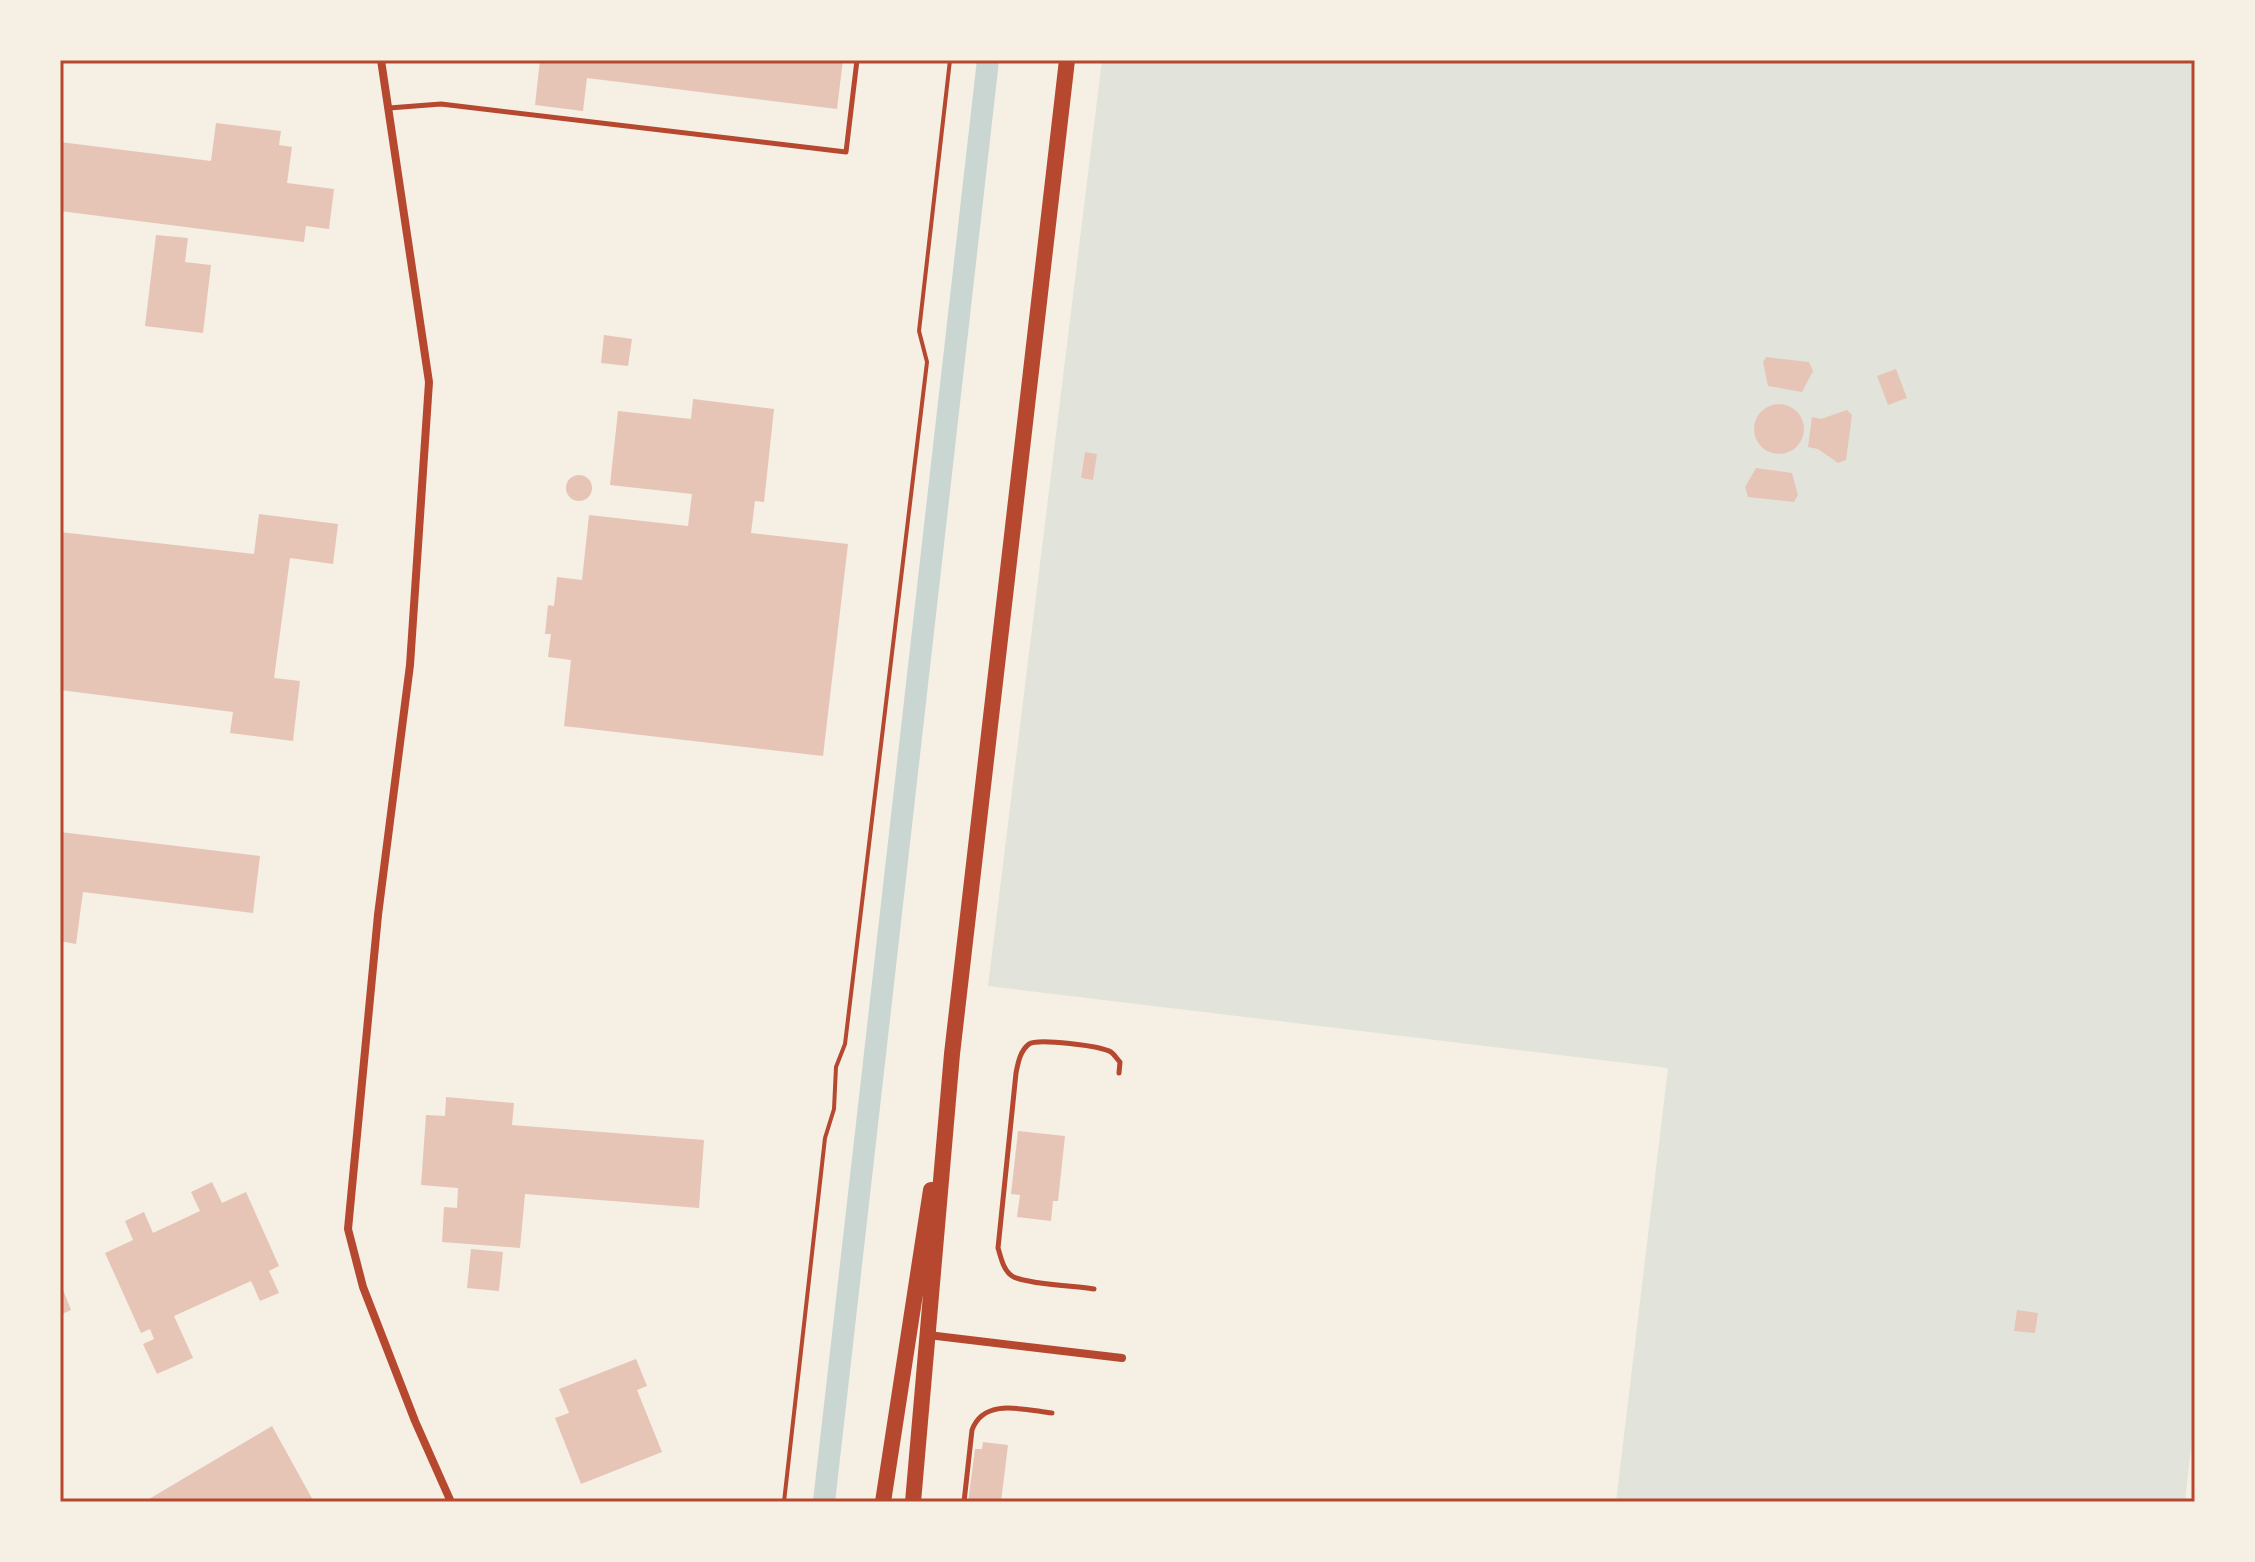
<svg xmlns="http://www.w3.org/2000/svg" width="2255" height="1562" viewBox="0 0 2255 1562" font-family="'Open Sans',sans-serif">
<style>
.green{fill:#e2e4dc}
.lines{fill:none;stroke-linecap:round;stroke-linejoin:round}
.canal{stroke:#c9d6d2;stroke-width:22}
.building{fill:#e6c5b7}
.path{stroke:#b5482f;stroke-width:4}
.service{stroke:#b5482f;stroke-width:5}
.minor{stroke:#b5482f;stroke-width:8}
.secondary{stroke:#b5482f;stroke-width:16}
.neatline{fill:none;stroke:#b5482f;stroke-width:3}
</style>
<rect width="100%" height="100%" fill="#f6efe4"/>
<path class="green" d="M1102,60H2195V1411L2185,1502H1616L1668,1068L988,986Z"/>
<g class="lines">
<path class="canal" d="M824,1502L988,60"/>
</g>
<path class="building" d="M540,60H843L837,109L587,78L583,111L535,105Z
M216,123L281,131L279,145L292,147L287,183L334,189L329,229L306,226L304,242L60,211V142L211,161Z
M156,235L188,238L185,262L211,265L203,333L145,326Z
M604,335L632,339L628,366L601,363Z
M1766,357L1809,362L1813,371L1802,392L1768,386L1763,362Z
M1896,369L1907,398L1888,405L1877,376Z
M693,399L774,409L764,502L755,501L751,533L848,544L823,756L564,726L571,660L548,657L551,634H545L548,605L554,606L557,577L582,580L589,515L688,526L692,494L610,485L618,411L691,419Z
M1754 429a25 25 0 1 1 50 0a25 25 0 1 1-50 0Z
M1847,410L1852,415L1846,460L1838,463L1818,449L1808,447L1812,417L1821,419Z
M1085,452L1097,454L1093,480L1081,478Z
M1756,468L1792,473L1798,495L1794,502L1748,497L1745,487Z
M566 488a13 13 0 1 1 26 0a13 13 0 1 1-26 0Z
M259,514L338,524L333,564L290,558L274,678L300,681L293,741L230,733L233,712L60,690V532L254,554Z
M60,832L260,856L253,913L83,892L76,944L60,941Z
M446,1097L514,1103L512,1125L704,1140L699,1208L525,1194L520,1248L442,1242L444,1207L457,1208L458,1188L421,1185L426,1115L445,1116Z
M1018,1131L1065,1136L1058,1201H1053L1051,1221L1017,1217L1020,1195L1011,1194Z
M212,1182L222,1203L246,1192L279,1266L269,1271L279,1293L260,1301L251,1281L174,1316L193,1358L157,1374L143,1344L154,1339L150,1329L141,1333L105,1253L133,1240L125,1221L144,1212L153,1233L200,1211L191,1192Z
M471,1249L503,1252L499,1291L467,1288Z
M60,1282L71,1310L60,1315Z
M2017,1310L2038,1313L2035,1333L2014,1331Z
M636,1359L647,1386L637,1390L662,1452L581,1484L555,1418L569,1413L559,1389Z
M272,1426L314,1502H144Z
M983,1442L1008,1445L1001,1502H968L975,1449H982Z"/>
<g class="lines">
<path class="path" d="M784,1502L825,1138L834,1109L836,1067L845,1044L927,362L919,331L950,60"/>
<path class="service" d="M389,108L441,104L846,152L857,60
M1094,1289C1077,1286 1024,1284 1012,1276C1003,1270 1001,1257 998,1248L1016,1073C1018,1063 1020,1051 1029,1044C1038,1038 1101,1046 1111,1052C1115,1055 1117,1059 1120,1062L1119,1073
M964,1502L972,1430C984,1397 1025,1410 1052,1413"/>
<path class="minor" d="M381,60L429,382L410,665L378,915L348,1229L363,1287L415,1421L451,1502
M928,1335L1122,1358"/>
<path class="secondary" d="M883,1502L931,1190
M913,1502L952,1054L1067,60"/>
</g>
<rect width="2255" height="1562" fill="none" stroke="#f6efe4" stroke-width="124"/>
<rect x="62" y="62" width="2131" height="1438" class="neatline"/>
</svg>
